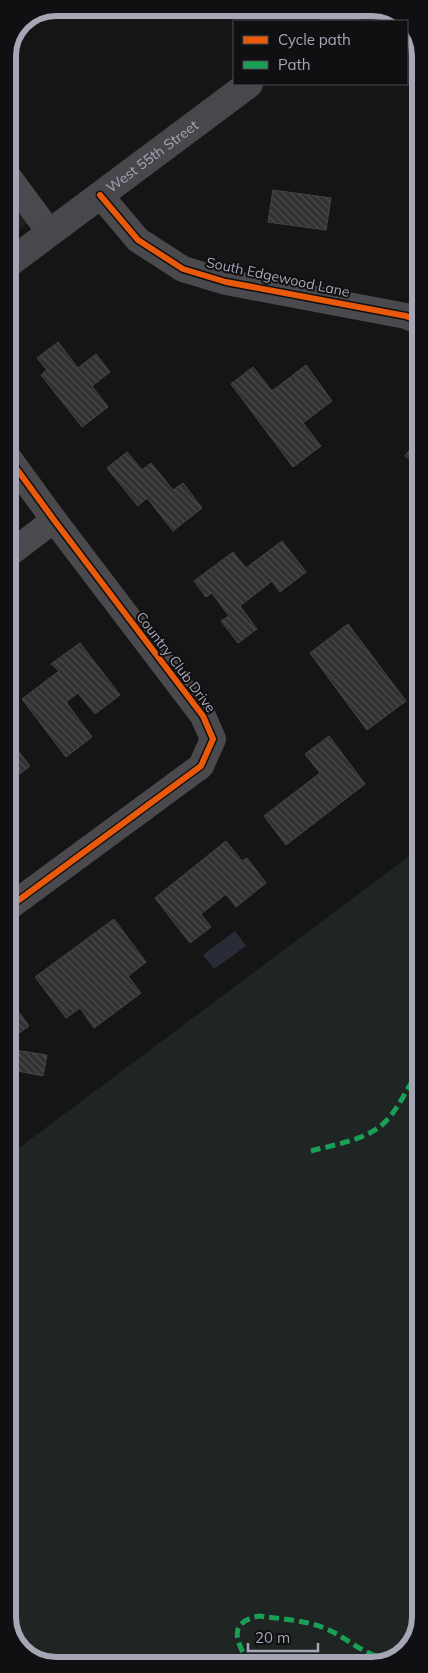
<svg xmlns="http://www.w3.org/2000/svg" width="428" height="1673" viewBox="0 0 428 1673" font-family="Mulish,sans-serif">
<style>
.built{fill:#1f1f21}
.green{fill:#1f2522}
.water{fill:#292c36}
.building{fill:url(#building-back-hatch);stroke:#454448}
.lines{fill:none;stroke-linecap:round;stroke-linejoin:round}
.street{stroke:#49494e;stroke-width:26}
.secondary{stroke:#48484c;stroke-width:28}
.quiet{stroke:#1a9f57;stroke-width:5;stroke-dasharray:10 5;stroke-linecap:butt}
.cycleway-casing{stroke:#100f11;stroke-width:9}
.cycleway{stroke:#e8590c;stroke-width:6}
.labels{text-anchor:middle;stroke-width:4;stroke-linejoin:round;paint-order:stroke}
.street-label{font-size:14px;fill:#a7a6b6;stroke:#100f11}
.rim{fill:none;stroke:#a7a6b6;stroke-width:6}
</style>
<defs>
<pattern id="building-back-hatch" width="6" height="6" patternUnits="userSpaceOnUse" patternTransform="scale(1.25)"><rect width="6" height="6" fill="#313133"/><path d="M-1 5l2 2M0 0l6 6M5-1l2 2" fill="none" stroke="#4c4c4e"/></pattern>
</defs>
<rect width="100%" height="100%" fill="#151515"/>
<path class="built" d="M8,194L29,222L8,238Z"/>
<path class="green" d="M420,848V1617L409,1649L381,1665H50L22,1652L8,1626V1156Z"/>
<path class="water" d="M235,931L246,946L214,969L203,955Z"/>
<path class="building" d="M273,190L331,198L326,230L268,222Z
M58,342L78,368L96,354L110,372L92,386L108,407L82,427L41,375L47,370L37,358Z
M306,365L332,401L303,423L321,446L293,467L231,384L253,367L272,391Z
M420,436V468L405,456Z
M127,452L142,470L151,463L173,490L183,483L202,508L173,531L147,498L138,506L107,468Z
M282,541L306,572L280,592L272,581L240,606L257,629L238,643L221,621L229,616L212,593L206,597L194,581L233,552L246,568Z
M348,624L406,701L367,730L310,653Z
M80,643L120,695L95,714L78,693L66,702L92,737L66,757L22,699L59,671L51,664Z
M329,736L365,784L286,845L264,816L320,773L305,754Z
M8,738L30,766L11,781L18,790L8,798Z
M226,841L242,861L247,858L266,883L236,907L226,894L201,914L211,927L190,943L155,898Z
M114,919L146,962L128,976L141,993L94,1028L80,1008L66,1018L35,977Z
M11,1001L29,1026L9,1040L15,1050L47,1055L43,1076L8,1069V1003Z"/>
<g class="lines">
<path class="street" d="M8,176L50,233
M100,195L138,240L183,269L226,282L406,316L420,322
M8,457L54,520L203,716L213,739L201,766L8,908
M8,555L54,520"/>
<g class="secondary">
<path d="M333,21L351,8"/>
<path id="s1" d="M8,264L249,84"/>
</g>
<path class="quiet" d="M311,1151C336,1144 369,1140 387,1120C401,1105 407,1086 420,1071
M250,1665C238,1644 225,1623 259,1616C281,1619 306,1620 327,1629C349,1639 365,1656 390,1660"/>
<g class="cycleway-casing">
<path id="cycleway" d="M100,195L138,240L183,269L226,282L406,316L420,322
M8,457L54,520L203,716L213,739L201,766L8,908"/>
</g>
<use href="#cycleway" class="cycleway"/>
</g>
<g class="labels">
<g class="street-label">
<text dy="5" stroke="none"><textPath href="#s1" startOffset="180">West 55th Street</textPath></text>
<text transform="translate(278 277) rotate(12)" y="5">South Edgewood Lane</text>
<text transform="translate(176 662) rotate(53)" y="5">Country Club Drive</text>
</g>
</g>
<path d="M0 0H428V1673H0ZM56 16H372A40 40 0 0 1 412 56V1617A40 40 0 0 1 372 1657H56A40 40 0 0 1 16 1617V56A40 40 0 0 1 56 16Z" fill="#100f11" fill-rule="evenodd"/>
<path class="rim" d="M56 16H372A40 40 0 0 1 412 56V1617A40 40 0 0 1 372 1657H56A40 40 0 0 1 16 1617V56A40 40 0 0 1 56 16Z"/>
<rect x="233" y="20" width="175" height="65" fill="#100f11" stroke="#4c4b53"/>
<rect x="243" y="36" width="25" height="8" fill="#e8590c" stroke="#4c4b53"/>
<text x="278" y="45" font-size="15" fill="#a7a6b6">Cycle path</text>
<rect x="243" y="61" width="25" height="8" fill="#1a9f57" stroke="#4c4b53"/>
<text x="278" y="70" font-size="15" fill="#a7a6b6">Path</text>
<path d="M248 1643v8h70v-8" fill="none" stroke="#a7a6b6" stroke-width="2.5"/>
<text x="255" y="1643" font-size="15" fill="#a7a6b6" stroke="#100f11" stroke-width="4" paint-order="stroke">20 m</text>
</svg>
